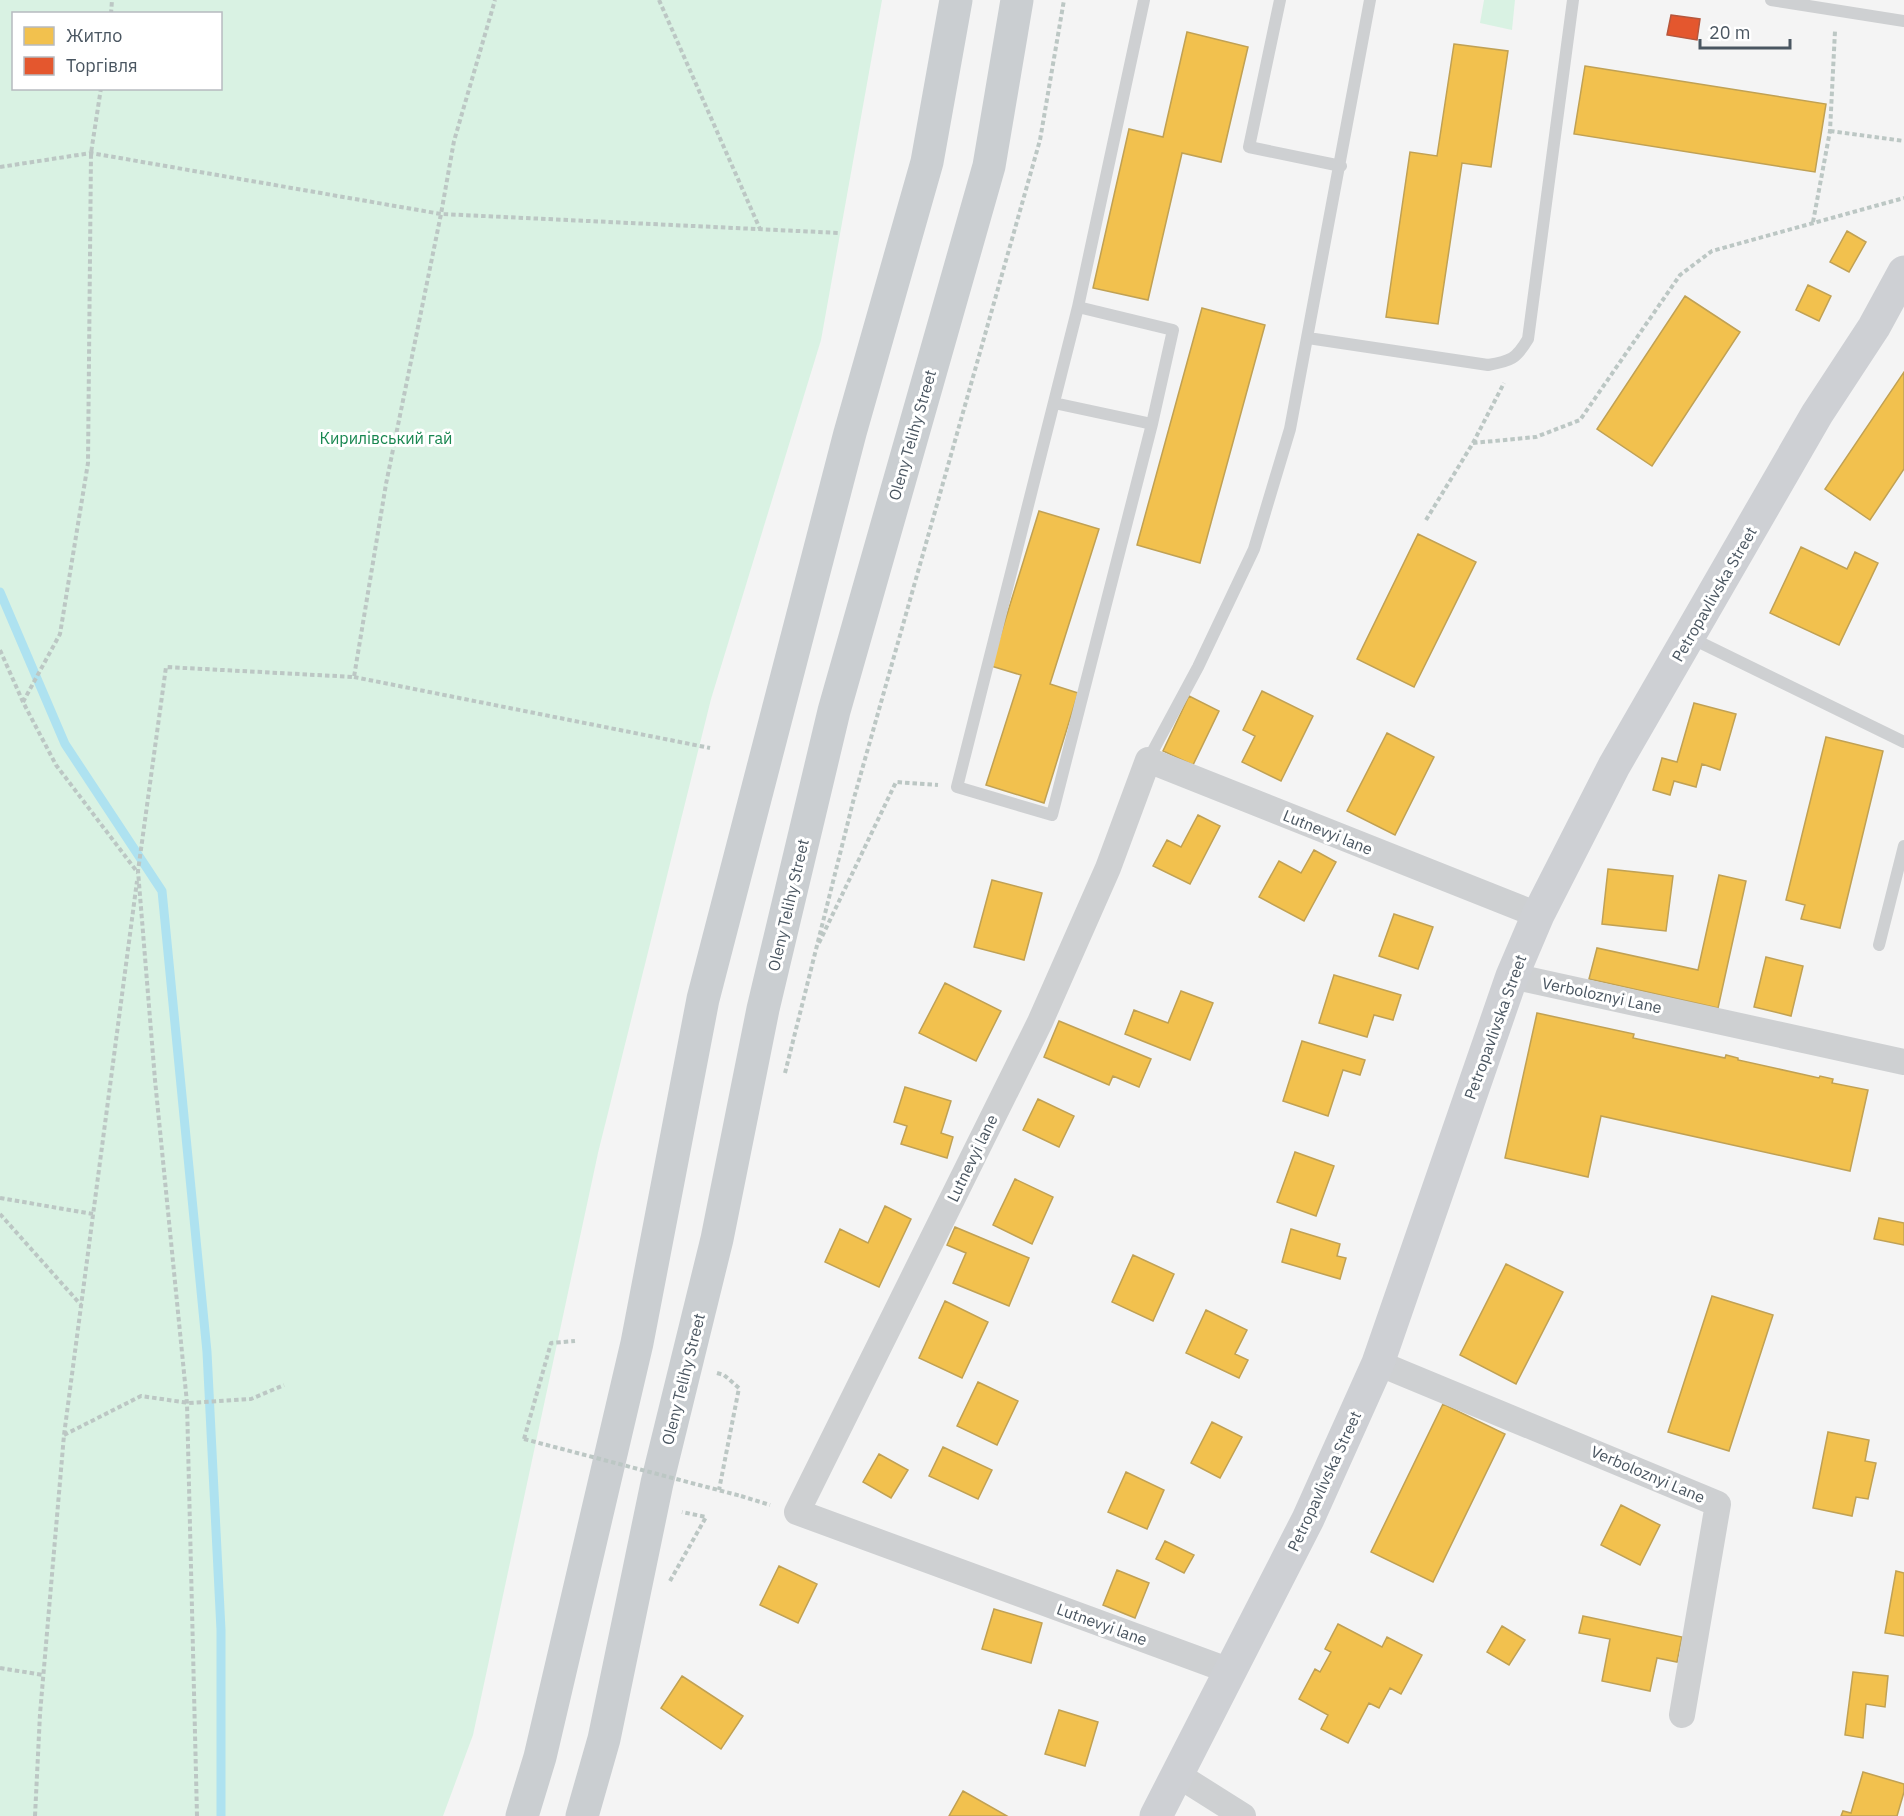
<svg xmlns="http://www.w3.org/2000/svg" width="1904" height="1816" viewBox="0 0 1904 1816" font-family="'IBM Plex Sans',sans-serif">
<style>
.green{fill:#d9f2e3;fill-rule:evenodd}
.homes{fill:#f2c14e;stroke:#c0a154;stroke-width:1.5}
.shops{fill:#e4572e;stroke:#b6573d;stroke-width:1.5}
.lines{fill:none;stroke-linecap:round;stroke-linejoin:round}
.stream{stroke:#aee2f0;stroke-width:9}
.path{stroke:#bcc7c4;stroke-width:4;stroke-dasharray:4.5 3;stroke-linecap:butt}
.lane{stroke:#ced0d2;stroke-width:12}
.street{stroke:#ced0d2;stroke-width:26}
.secondary{stroke:#ced0d4;stroke-width:33}
.primary{stroke:#caced1;stroke-width:33}
.path-bridge{stroke:#bcc7c4;stroke-width:4;stroke-dasharray:4.5 3;stroke-linecap:butt}
.labels{text-anchor:middle;stroke-width:6;stroke-linejoin:round;paint-order:stroke}
.street-label{font-size:16px;fill:#4a5661;stroke:#fff}
.park-label{font-size:16px;fill:#17864f;stroke:#fff}
</style>
<rect width="100%" height="100%" fill="#f4f4f4"/>
<path class="green" d="M0,0H882L821,340L711,699L598,1153L473,1735L443,1816H0ZM14,14H220V88H14Z
M1484,0H1515L1512,30L1480,23Z"/>
<path class="homes" d="M1187,32L1248,47L1221,162L1182,153L1148,300L1093,288L1129,129L1163,137Z
M1454,44L1508,51L1491,167L1462,163L1438,324L1386,317L1410,152L1437,156Z
M1585,66L1826,104L1815,172L1574,134Z
M1847,231L1866,242L1849,272L1830,262Z
M1808,285L1831,296L1819,321L1796,310Z
M1685,296L1740,332L1652,466L1597,429Z
M1202,308L1265,325L1200,563L1137,545Z
M1904,372V469L1870,520L1825,489Z
M1039,511L1099,529L1050,684L1078,693L1044,803L986,785L1021,675L991,666Z
M1418,534L1476,562L1414,687L1357,659Z
M1801,547L1847,569L1855,552L1878,563L1839,645L1770,613Z
M1262,691L1313,716L1281,781L1242,762L1255,736L1243,730Z
M1189,696L1219,711L1193,765L1163,751Z
M1694,703L1736,714L1720,770L1702,764L1696,787L1674,781L1670,795L1653,790L1662,758L1677,762Z
M1387,733L1434,757L1395,835L1347,811Z
M1826,737L1883,751L1840,928L1801,919L1805,905L1786,900Z
M1198,815L1220,826L1190,884L1153,866L1167,840L1181,847Z
M1314,850L1336,862L1304,921L1259,897L1279,861L1301,873Z
M1608,869L1673,876L1666,931L1602,924Z
M1719,875L1746,881L1718,1008L1589,979L1597,948L1698,970Z
M992,880L1042,893L1024,960L974,947Z
M1394,914L1433,927L1418,969L1379,956Z
M1766,957L1803,966L1791,1016L1754,1007Z
M1334,975L1401,995L1393,1020L1374,1015L1367,1037L1319,1023Z
M945,983L1001,1011L976,1061L919,1033Z
M1181,991L1213,1003L1190,1060L1125,1034L1134,1010L1168,1023Z
M1537,1013L1634,1034L1633,1038L1725,1058L1726,1055L1738,1058V1060L1819,1078L1820,1076L1833,1079L1832,1083L1868,1090L1850,1171L1601,1116L1588,1177L1505,1158Z
M1059,1021L1151,1059L1139,1087L1113,1076L1109,1085L1044,1057Z
M1302,1041L1365,1060L1360,1075L1343,1070L1328,1116L1283,1101Z
M905,1087L951,1101L941,1133L953,1137L947,1158L901,1144L907,1126L894,1122Z
M1038,1099L1074,1116L1059,1147L1023,1130Z
M1295,1152L1334,1166L1316,1216L1277,1202Z
M1015,1179L1053,1197L1032,1244L993,1225Z
M885,1206L911,1219L879,1287L825,1262L840,1229L868,1243Z
M1879,1218L1904,1223V1245L1874,1239Z
M955,1227L1029,1258L1009,1306L953,1283L966,1253L947,1245Z
M1291,1229L1340,1244L1337,1256L1346,1258L1340,1279L1282,1262Z
M1133,1255L1174,1274L1153,1321L1112,1302Z
M1506,1264L1563,1292L1516,1384L1460,1355Z
M1712,1296L1773,1315L1729,1451L1668,1432Z
M945,1301L988,1322L962,1378L919,1358Z
M1206,1310L1247,1330L1235,1354L1248,1360L1239,1378L1186,1353Z
M978,1382L1018,1401L997,1445L957,1426Z
M1443,1404L1505,1434L1433,1582L1371,1552Z
M1212,1422L1242,1437L1220,1478L1191,1463Z
M1828,1432L1869,1440L1865,1461L1876,1463L1868,1499L1856,1497L1852,1516L1813,1508Z
M943,1447L992,1470L978,1499L929,1476Z
M879,1454L908,1470L891,1498L863,1482Z
M1126,1472L1164,1490L1147,1529L1108,1512Z
M1621,1505L1660,1525L1640,1565L1601,1545Z
M1165,1541L1194,1555L1184,1573L1156,1559Z
M779,1566L817,1584L798,1623L760,1605Z
M1117,1570L1149,1583L1135,1618L1103,1605Z
M1896,1571L1904,1573V1636L1885,1633Z
M994,1609L1042,1623L1031,1663L982,1649Z
M1583,1616L1682,1637L1677,1662L1657,1658L1650,1691L1602,1681L1610,1639L1579,1633Z
M1338,1624L1382,1647L1387,1637L1422,1655L1401,1694L1390,1688L1379,1708L1369,1703L1348,1743L1321,1729L1328,1715L1299,1699L1315,1669L1320,1672L1331,1652L1325,1649Z
M1502,1626L1525,1640L1509,1665L1487,1652Z
M1853,1672L1888,1676L1885,1707L1866,1704L1863,1738L1845,1735Z
M682,1676L743,1716L721,1749L661,1708Z
M1059,1710L1098,1722L1085,1766L1045,1754Z
M1863,1772L1904,1784V1792L1897,1816H1841L1843,1811L1851,1813Z
M963,1791L1007,1816H949Z"/>
<path class="shops" d="M1671,15L1700,19L1697,40L1667,35Z"/>
<g class="lines">
<path class="stream" d="M0,592L65,744L162,891L207,1352L221,1630V1816"/>
<path class="path" d="M659,0L760,229
M111,14L112,0
M1830,131L1904,141
M0,167L91,153L441,214L840,233
M1813,222L1830,131L1835,31
M1473,443L1536,437L1580,420L1680,275L1712,251L1904,198
M1426,520L1473,443L1504,383
M0,650L23,702L56,765L138,873
M354,677L710,748
M23,702L60,634L88,463L91,153L101,88
M819,943L896,782L938,785
M785,1073L854,798L1040,140L1064,0
M0,1198L93,1214
M0,1214L81,1305
M717,1373L724,1375L739,1388L719,1490
M64,1435L141,1396L189,1403L251,1399L284,1385
M524,1439L551,1343L575,1341
M741,1496L770,1505
M670,1581L706,1517L682,1512
M0,1668L43,1675
M35,1816L40,1714L64,1435L137,881
M197,1816L187,1403L155,1080L138,871L166,667L354,677L386,484L441,214L454,141L495,0"/>
<path class="lane" d="M1280,0L1249,147L1341,166
M1771,0L1904,21
M1078,307L1173,330L1152,424
M1308,338L1488,365C1511,361 1516,359 1528,339L1573,0
M1054,403L1152,424L1052,815L957,787L1078,307L1144,0
M1691,638L1904,742
M1148,760L1198,667L1254,549L1290,429L1370,0
M1879,945L1904,846"/>
<path class="street" d="M1512,976L1904,1062
M1378,1363L1718,1504L1682,1715
M1230,1671L797,1512L1040,1022L1108,868L1148,760L1538,915
M1178,1775L1243,1816"/>
<path class="secondary" d="M1156,1816L1308,1519L1378,1363L1512,976L1538,915L1614,766L1817,414L1874,327L1904,272"/>
<path class="primary" d="M522,1816L540,1757L637,1343L703,999L850,433L927,162L956,0
M582,1816L604,1739L657,1483L717,1239L763,1009L834,711L989,166L1017,0"/>
<path class="path-bridge" d="M524,1439L741,1496"/>
</g>
<g class="labels">
<g class="street-label">
<text transform="translate(912 435) rotate(-74)" y="6">Oleny Telihy Street</text>
<text transform="translate(1714 594) rotate(-60)" y="6">Petropavlivska Street</text>
<text transform="translate(1328 832) rotate(22)" y="6">Lutnevyi lane</text>
<text transform="translate(788 905) rotate(-77)" y="6">Oleny Telihy Street</text>
<text transform="translate(1602 995) rotate(12)" y="6">Verboloznyi Lane</text>
<text transform="translate(1495 1027) rotate(-70)" y="6">Petropavlivska Street</text>
<text transform="translate(972 1158) rotate(-64)" y="6">Lutnevyi lane</text>
<text transform="translate(683 1379) rotate(-76)" y="6">Oleny Telihy Street</text>
<text transform="translate(1648 1474) rotate(23)" y="6">Verboloznyi Lane</text>
<text transform="translate(1324 1481) rotate(-65)" y="6">Petropavlivska Street</text>
<text transform="translate(1102 1624) rotate(20)" y="6">Lutnevyi lane</text>
</g>
<g class="park-label">
<text x="386" y="444">Кирилівський гай</text>
</g>
</g>
<rect x="12" y="12" width="210" height="78" fill="#ffffff" stroke="#b7bbc0" stroke-width="1.5"/>
<rect x="24" y="27" width="30" height="18" fill="#f2c14e" stroke="#b7bbc0" stroke-width="1.5"/>
<text x="66" y="42" font-size="18" fill="#4a5661">Житло</text>
<rect x="24" y="57" width="30" height="18" fill="#e4572e" stroke="#b7bbc0" stroke-width="1.5"/>
<text x="66" y="72" font-size="18" fill="#4a5661">Торгівля</text>
<path d="M1700 39v9h90v-9" fill="none" stroke="#4a5661" stroke-width="3"/>
<text x="1709" y="39" font-size="18" fill="#4a5661" stroke="#ffffff" stroke-width="4.5" paint-order="stroke">20 m</text>
</svg>
